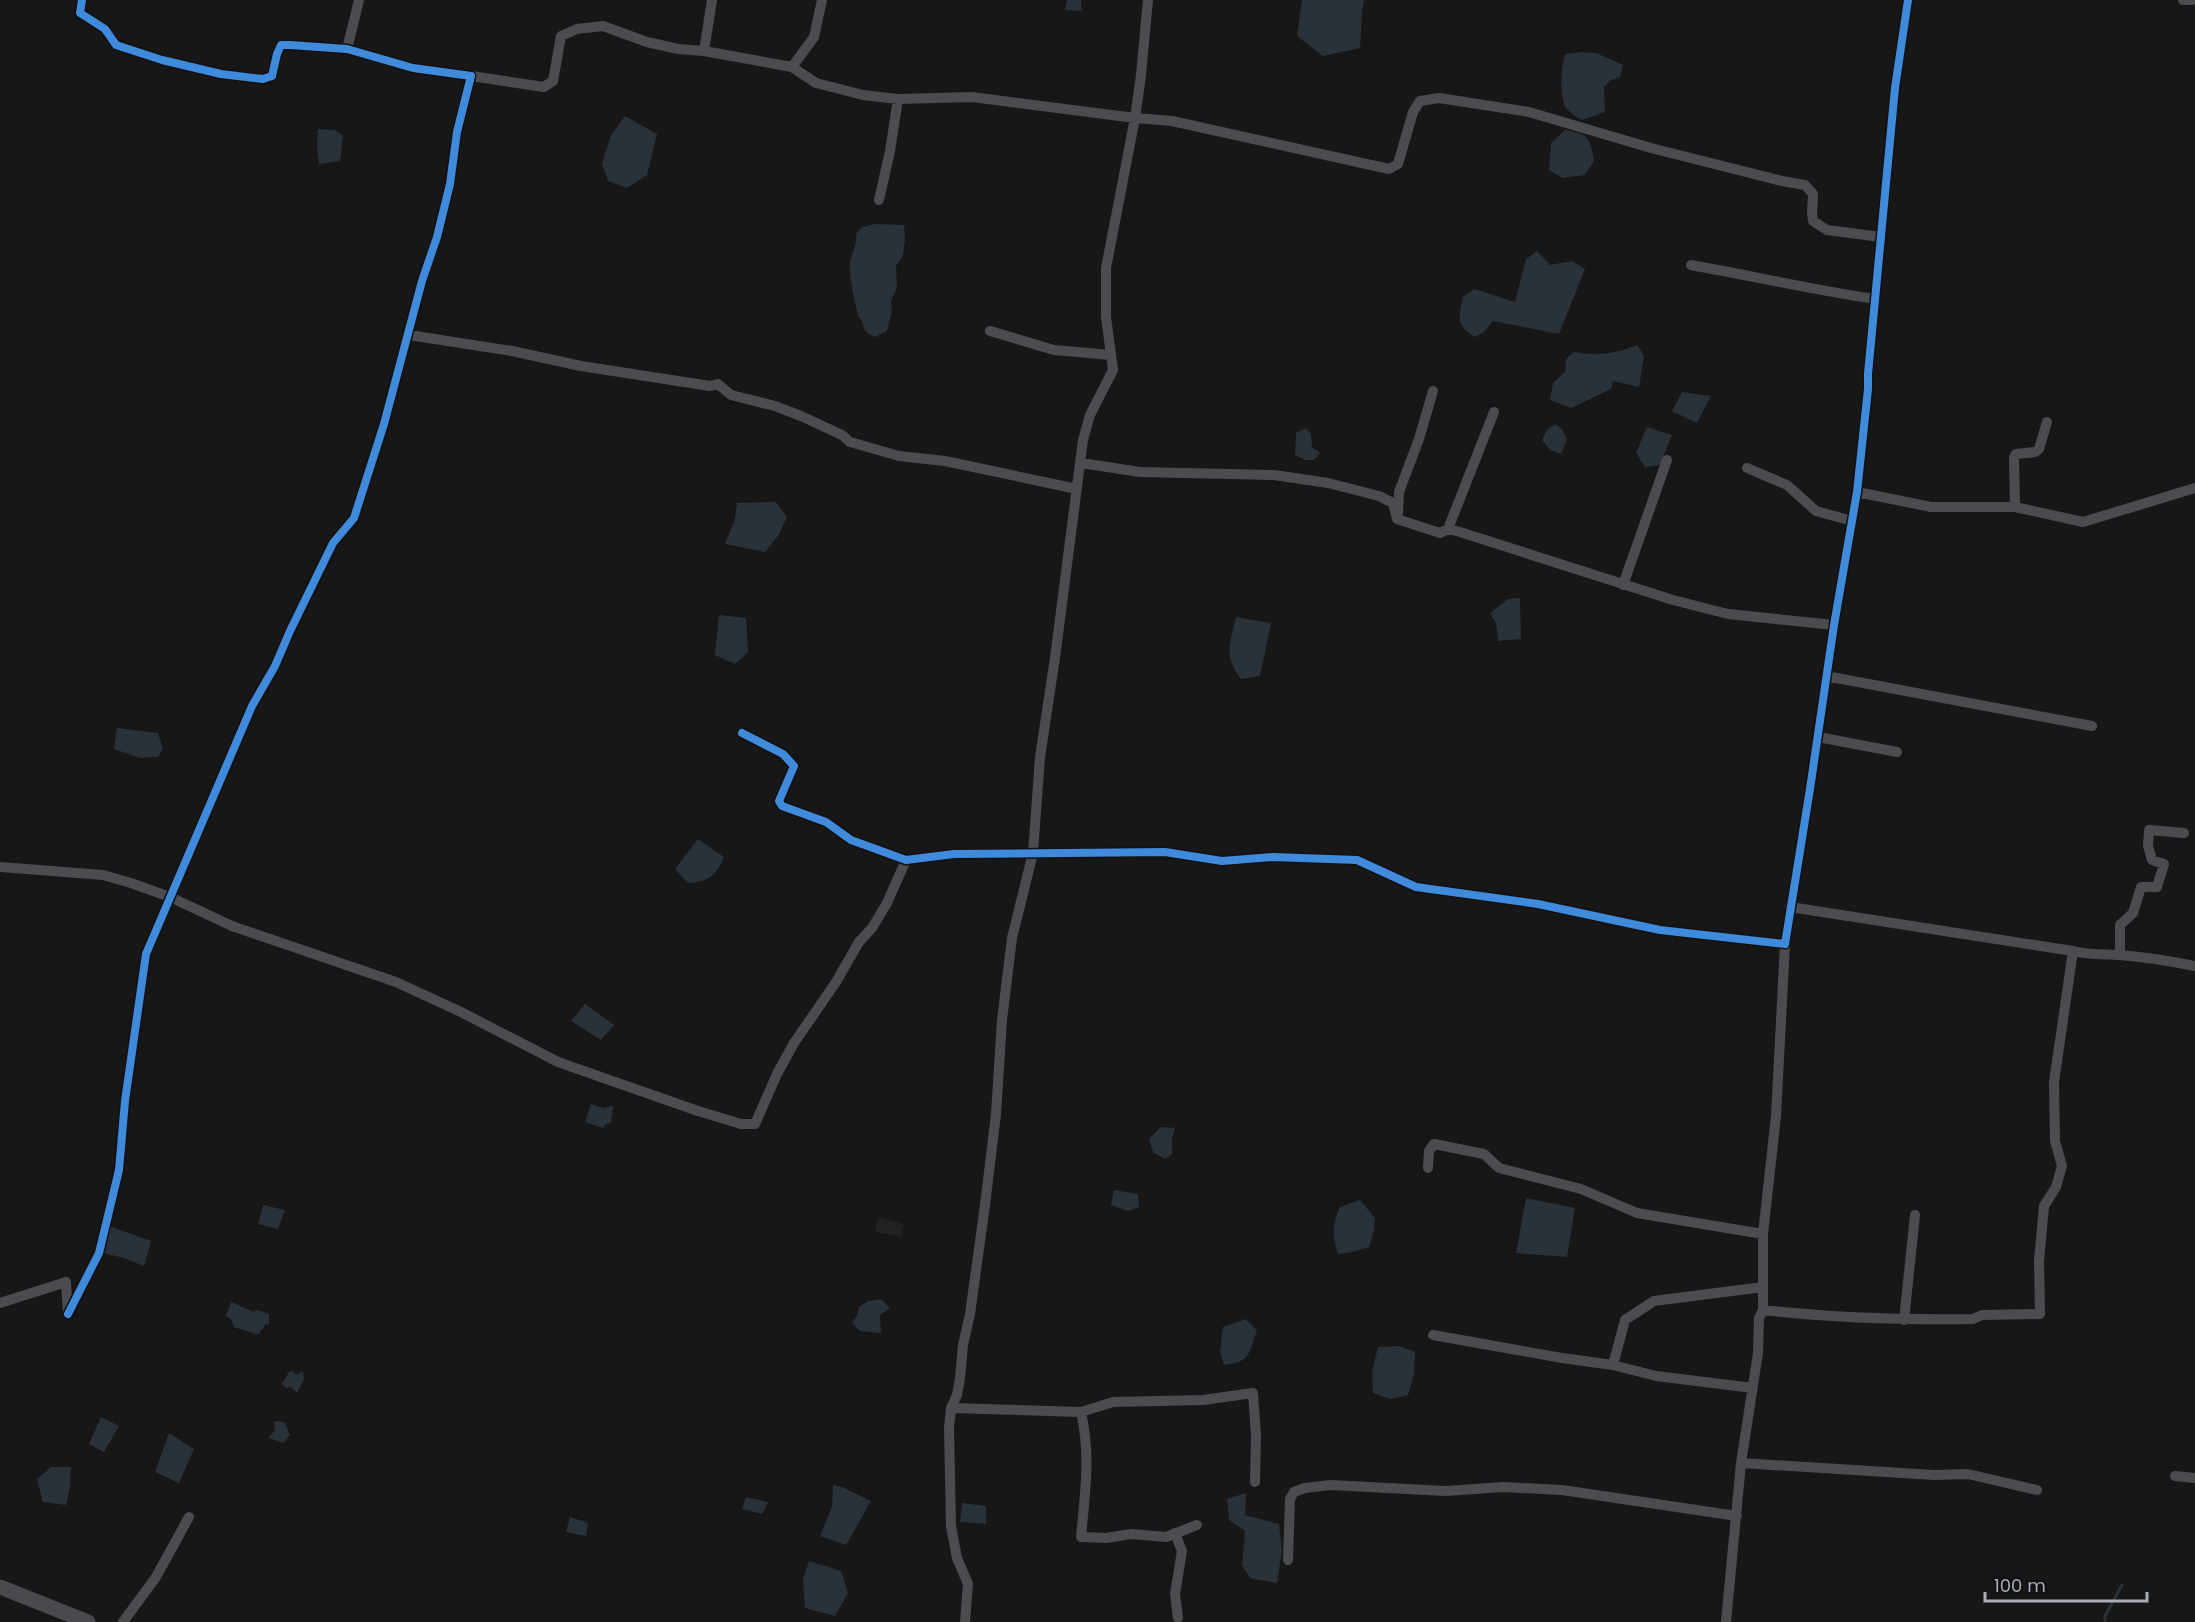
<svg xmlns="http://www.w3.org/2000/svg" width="2195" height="1622" viewBox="0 0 2195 1622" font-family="Poppins,sans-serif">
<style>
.built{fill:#212123}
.water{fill:#2a3239}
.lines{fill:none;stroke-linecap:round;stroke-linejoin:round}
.stream{stroke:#2a3239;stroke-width:3}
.street{stroke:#4b4c50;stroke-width:10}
.secondary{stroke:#4a4a4e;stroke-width:15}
.cycleway-casing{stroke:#111113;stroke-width:11}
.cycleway{stroke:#408adc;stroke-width:8}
</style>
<rect width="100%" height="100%" fill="#171717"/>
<path class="built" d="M878,1217L904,1224L901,1237L875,1232Z"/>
<path class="water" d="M1067,0H1081L1082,11L1065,10Z
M1302,0H1364L1362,11L1360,48L1323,56L1297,36Z
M1582,52L1596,53L1623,65L1620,77L1611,80L1604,87L1605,112L1582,120C1577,117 1570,113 1566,108C1559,97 1561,66 1565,54Z
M625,116L657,134L647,175L627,188L608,181L602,164L611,135Z
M318,129L335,130L343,136L340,161L319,164L317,144Z
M1565,130C1589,134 1590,138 1594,161L1585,175L1563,178L1549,170L1551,143Z
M875,224L904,225L905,239L903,256L896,265L897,287L891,301L892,312L887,331L875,337C859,331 867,324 858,316C855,300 850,284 850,267C849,255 858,247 856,234L862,227Z
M1537,251L1550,265L1572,261L1585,269L1559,334L1493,321L1484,332L1474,337C1455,324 1459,317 1463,297L1474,289L1515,302L1526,259Z
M1637,345L1644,356L1639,387L1613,381L1611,389L1571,408L1550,400L1553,383L1565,372L1566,359L1574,352C1597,356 1615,354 1637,345Z
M1682,392L1711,396L1697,423L1672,411Z
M1555,424L1562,429L1567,439L1561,454L1550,450L1542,440L1547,430Z
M1647,427L1672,435L1660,465L1645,467L1636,453Z
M1306,428L1311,434L1312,447L1320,453L1314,460H1305L1295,455L1296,433Z
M776,502L787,517L778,536L765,552L725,544L735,519L737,503Z
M1520,598L1521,639L1498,641L1496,623L1490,613L1508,599Z
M719,615L746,618L748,652L735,664L715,655Z
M1236,617L1271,623L1260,676L1241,679C1223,656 1230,643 1236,617Z
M117,728L158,733L163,749L158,757L140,758L114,749Z
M698,839L724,857C715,877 710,881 688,883L675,869Z
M585,1004L614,1025L601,1040L571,1021Z
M591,1104L603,1108L613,1106L611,1123L606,1124L603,1128L585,1122Z
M1161,1127L1175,1128L1172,1139V1154L1165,1159L1153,1152L1149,1139Z
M1114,1190L1138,1194L1139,1207L1128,1211L1111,1205Z
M1526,1198L1575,1208L1567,1257L1516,1253Z
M1360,1200L1375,1218L1374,1231L1369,1247L1353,1252L1338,1254C1332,1236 1332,1224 1340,1207Z
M263,1205L285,1210L278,1229L258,1224Z
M109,1226L151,1241L144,1266L124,1258L103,1253Z
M881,1299L890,1308L880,1315L881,1333L860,1331L852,1322L857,1316L859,1307L868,1301Z
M231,1302L254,1312L257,1310L269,1314V1324L265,1325L258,1335L234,1327L231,1319L226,1316Z
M1246,1319L1257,1330C1249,1353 1251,1362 1224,1365L1220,1352L1223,1327Z
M1398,1346L1415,1352L1414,1375L1408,1395L1390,1399L1373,1393L1372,1372L1378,1347Z
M292,1371L296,1375L303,1371L304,1379L297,1393L291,1387L286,1388L282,1384L289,1372Z
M101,1417L119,1426L104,1452L89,1444Z
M278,1421L284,1422L290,1435L283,1443L268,1438L275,1430L274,1422Z
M169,1433L194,1449L179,1483L155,1472Z
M51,1467H71L70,1487L66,1505L43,1502L37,1479Z
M833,1485L842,1487L871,1501L846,1545L820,1536L832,1507Z
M1246,1493L1245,1515L1279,1524L1282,1551L1277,1583L1250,1578L1242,1565L1245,1531L1229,1520L1227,1499Z
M746,1497L768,1502L762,1514L742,1509Z
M962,1503L986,1506V1524L960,1522Z
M570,1517L588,1523L586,1536L566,1532Z
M809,1561L841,1571L848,1593L835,1616L805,1608L803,1579Z"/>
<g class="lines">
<path class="stream" d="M2105,1622V1616L2122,1585"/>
<path class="street" d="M2183,0H2192
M347,49L359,0
M704,51L712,0
M792,67L814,37L822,0
M471,76L544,87L553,81L561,36L577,29L603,26L647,42L678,49L704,51L792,67L816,83L863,95L898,99L972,97L1135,118L1172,121L1389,169L1398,164L1413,112L1420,101L1439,98L1529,112L1651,148L1782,181L1805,185L1813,194L1812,213L1813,221L1827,230L1881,237
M879,200L890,151L898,99
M1691,265C1753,276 1813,290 1875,299
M990,331L1054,350L1111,355
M409,335L512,351L581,366L710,386L718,384L731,395L775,406L801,416L842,435L850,442L899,456L945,461L1077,489
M1081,463L1140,472L1274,475L1328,483L1379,496L1393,503L1397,519L1440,533L1448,529L1460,532L1673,600L1728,614L1834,625
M1747,468L1787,485L1816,511L1852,521
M1857,492L1931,507H2015L2083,522L2195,488
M2015,507L2014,457L2016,454L2035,452L2039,449L2047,422
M1398,513L1399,492L1419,439L1433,391
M1448,529L1494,412
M1623,585L1667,460
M1826,676L2092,726
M742,733L783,754L794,766L779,801L782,806L826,822L851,840L906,860L954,854L1165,852L1222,861L1273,857L1357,860L1416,887L1538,904L1660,930L1785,944L1810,789L1834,625L1857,492L1868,389V374L1895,88L1908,0
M1818,737L1897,752
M0,867L103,875L131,883L170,897L232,926L396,982L461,1012L558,1062L698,1111L741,1124H755L777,1074L794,1043L836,982L859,942L872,928L887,903L906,860
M1790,907L2073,951C2088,955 2104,954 2120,955C2145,957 2170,961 2195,966
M2120,955V925L2133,913L2141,887H2157L2164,864L2152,860L2148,846L2149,830L2184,833
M1428,1168L1429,1151L1434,1144L1484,1154L1499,1168L1581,1189L1637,1213L1763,1234
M0,1303L66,1282L68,1314
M1763,1310C1833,1318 1903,1320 1973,1319L1982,1315L2040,1314L2039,1261L2044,1206L2056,1187L2062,1166L2055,1141L2054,1082L2073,951
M68,1314L99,1253L119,1170L125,1101L146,954L252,706L275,666L290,631L333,543L354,518L384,424L422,281L437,237L450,184L457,132L471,76L413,68L347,49L290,45H281L277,54L272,76L263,79L221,74L162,60L116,45L105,29L80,13L82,0
M1904,1320L1915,1215
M1433,1335L1562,1358L1613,1365L1656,1376L1753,1388
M1613,1365L1625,1320L1654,1301L1763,1287
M951,1408L1081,1412L1113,1402L1203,1400L1253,1393L1256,1436L1255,1482
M1081,1412C1091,1456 1085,1492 1081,1537L1106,1538L1131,1534L1166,1537L1197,1525
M1741,1463L1934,1475L1968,1474L2037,1490
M2175,1476L2195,1478
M1175,1533L1182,1551L1175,1594L1178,1618
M1288,1560L1290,1499L1294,1492L1305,1488L1330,1485L1446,1491L1503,1487L1562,1490L1737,1516
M123,1622L156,1577L189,1517
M965,1622L968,1584L957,1558L951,1526L949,1428L951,1408L957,1395L960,1378L963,1345L970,1314L985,1205L996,1114L1002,1020L1012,938L1033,853L1040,757L1055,658L1083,440L1090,415L1113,370L1106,317V268L1135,118L1141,75L1148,0
M1726,1622L1741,1463L1758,1353L1759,1318L1763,1310V1234L1776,1116L1785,944"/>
<path class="secondary" d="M0,1587L88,1622"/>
<g class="cycleway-casing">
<path id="cycleway" d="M742,733L783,754L794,766L779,801L782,806L826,822L851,840L906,860L954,854L1165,852L1222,861L1273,857L1357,860L1416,887L1538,904L1660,930L1785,944L1810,789L1834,625L1857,492L1868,389V374L1895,88L1908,0
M68,1314L99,1253L119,1170L125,1101L146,954L252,706L275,666L290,631L333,543L354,518L384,424L422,281L437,237L450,184L457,132L471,76L413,68L347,49L290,45H281L277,54L272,76L263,79L221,74L162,60L116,45L105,29L80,13L82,0"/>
</g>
<use href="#cycleway" class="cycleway"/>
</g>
<path d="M1985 1592v9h162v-9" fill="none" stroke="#a8adb8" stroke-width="3"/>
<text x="1994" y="1592" font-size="18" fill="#a8adb8" stroke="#111113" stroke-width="4.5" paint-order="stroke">100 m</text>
</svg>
